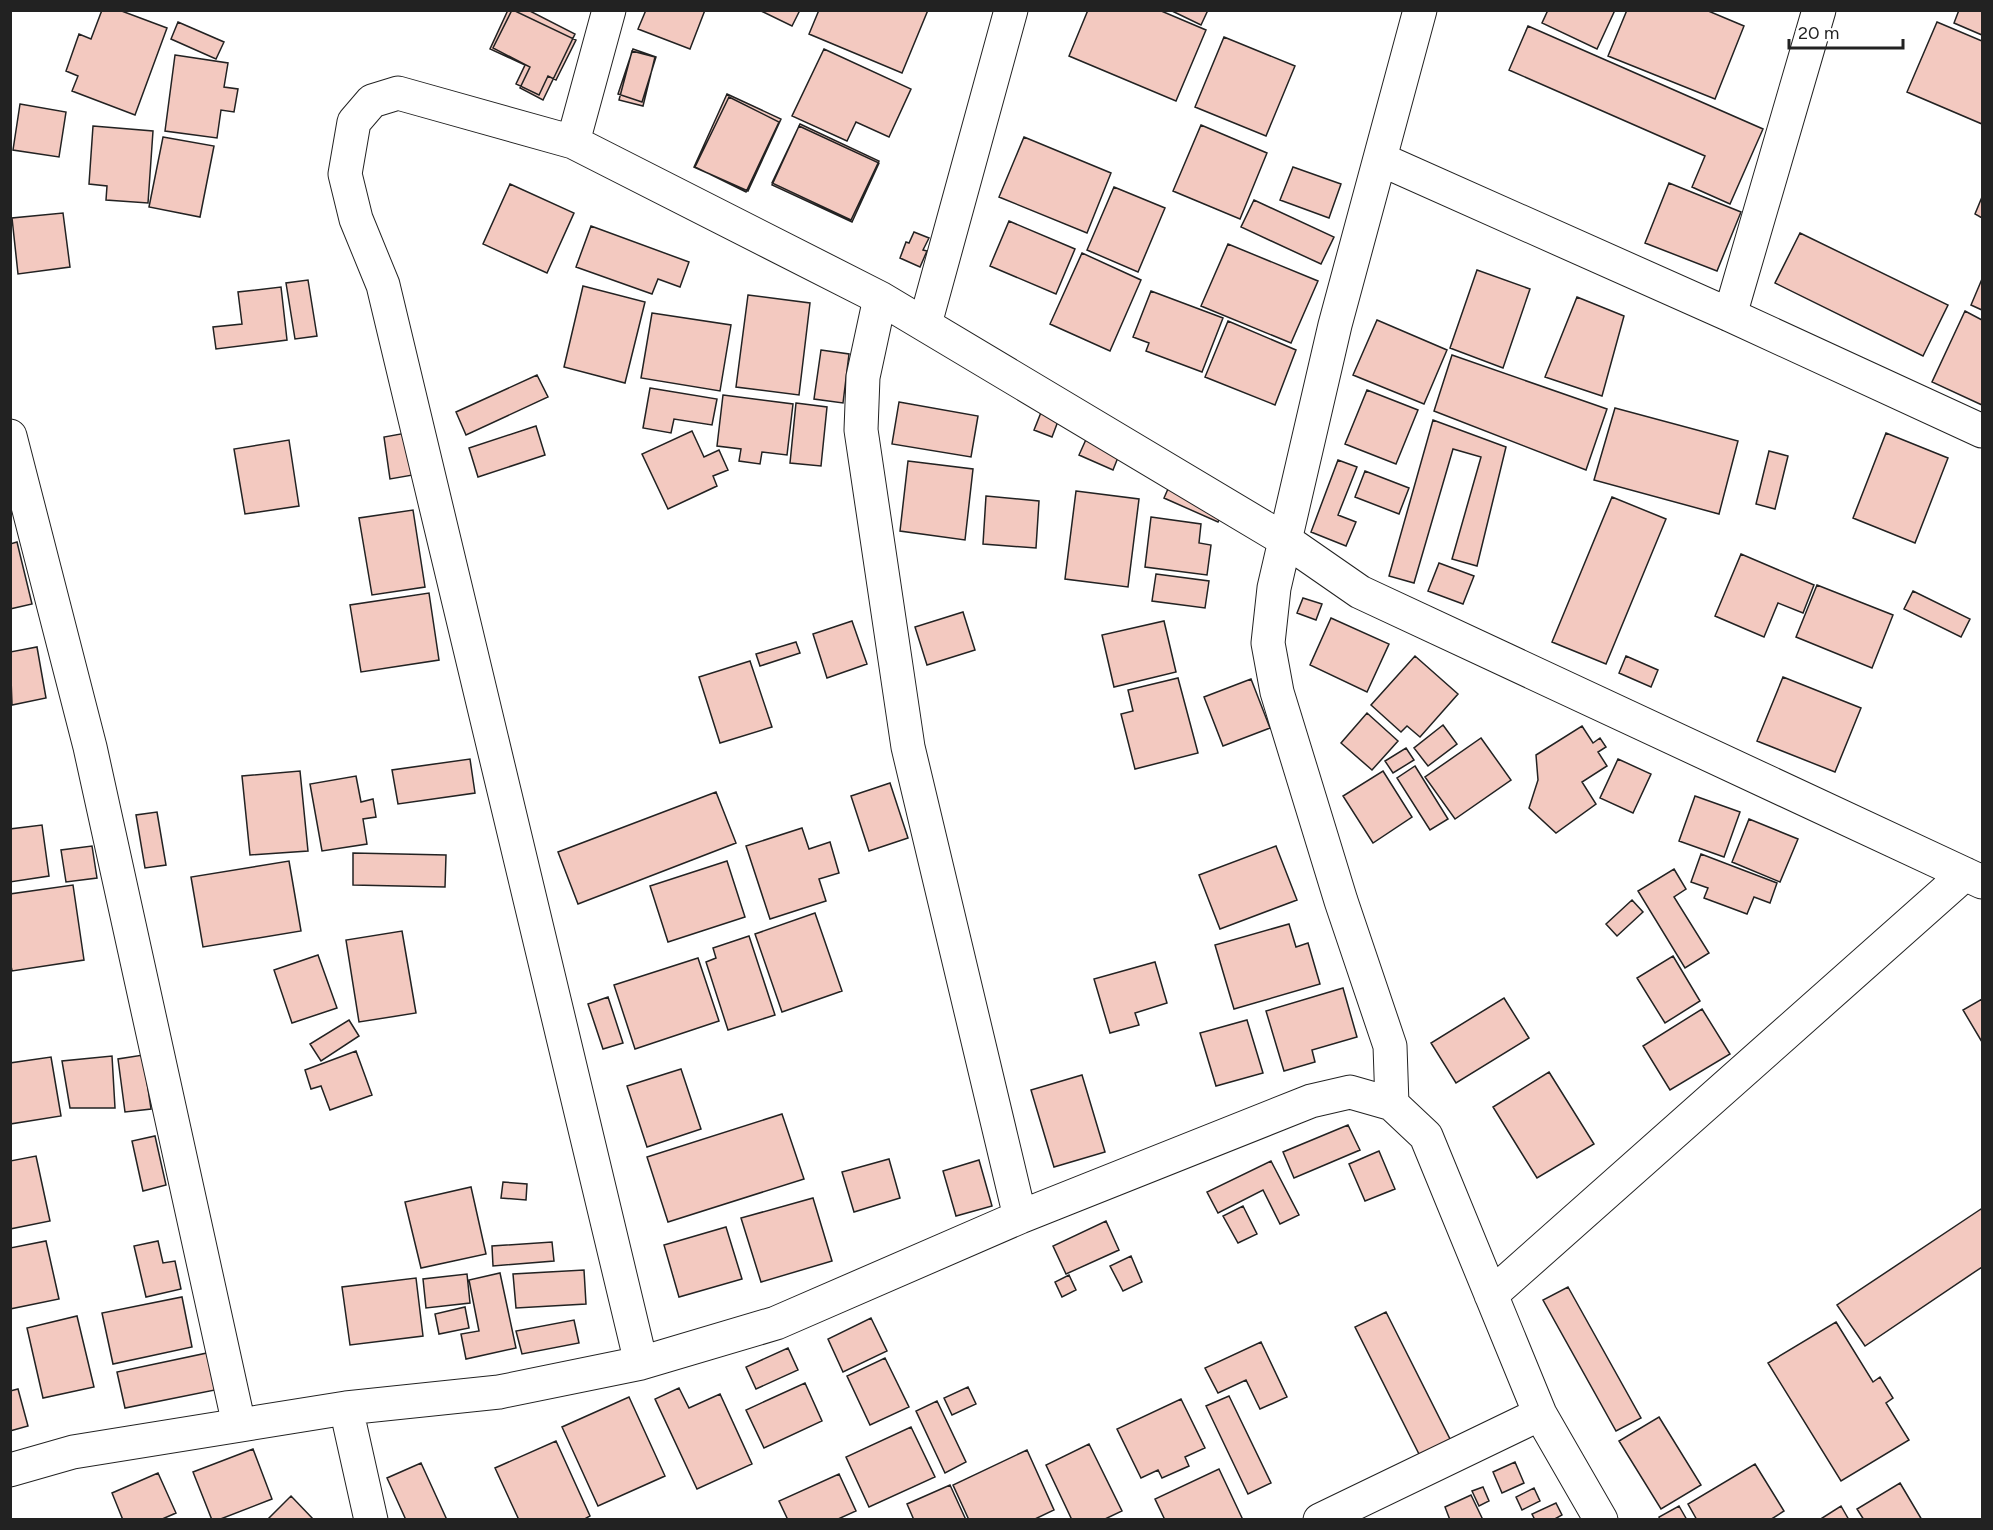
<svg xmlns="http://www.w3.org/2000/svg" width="1993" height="1530" viewBox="0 0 1993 1530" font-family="Figtree,sans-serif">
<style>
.building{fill:#f3c9c0;stroke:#222;stroke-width:1.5}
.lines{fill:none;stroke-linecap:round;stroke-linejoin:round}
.minor-casing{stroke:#222;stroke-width:35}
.minor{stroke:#fff;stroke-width:33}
</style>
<rect width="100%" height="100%" fill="#fff"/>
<path class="building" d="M102,10H119L167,28L135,115L72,91L78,76L66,71L79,34L91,39Z
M508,10H513L576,40L556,80L548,76L539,95L516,84L525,65L490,49Z
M512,10H528L575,34L543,100L520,88L530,67L493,48Z
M646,10H705L690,49L638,29Z
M759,10H800L792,26Z
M819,10H928L902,73L809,34Z
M1088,10H1159L1206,30L1176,101L1069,56Z
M1170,10H1208L1201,25Z
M1548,10H1615L1597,49L1542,23Z
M1627,10H1706L1744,26L1715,99L1608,56Z
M1959,10H1982V35L1954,23Z
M178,22L224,42L216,59L171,39Z
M1937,22L1982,41V124L1907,92Z
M1528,26L1763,129L1730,204L1692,187L1705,156L1509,70Z
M1224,37L1295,66L1266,136L1195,107Z
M633,49L656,57L642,102L618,94Z
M824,49L911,89L889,137L856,122L847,141L792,116Z
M632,51L655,57L643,106L619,100Z
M175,55L228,63L224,87L238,89L234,112L221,110L217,138L165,131Z
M727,94L781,119L748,191L694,167Z
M729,97L779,122L746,192L695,167Z
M20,104L66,112L59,157L13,150Z
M800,124L879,161L851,220L772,183Z
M1201,125L1267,153L1240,219L1173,191Z
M93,126L153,131L148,203L106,200L107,186L89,184Z
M799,126L879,163L852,222L772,185Z
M163,137L214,146L200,217L149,207Z
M1024,137L1111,173L1087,233L999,197Z
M1293,167L1341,184L1329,218L1280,200Z
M1669,183L1741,212L1717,271L1645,243Z
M510,184L574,213L547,273L483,244Z
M1114,187L1165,208L1138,272L1087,250Z
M1982,197V218L1975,214Z
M1254,200L1334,237L1321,264L1241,227Z
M63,213L70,267L18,274L12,218Z
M1009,221L1075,249L1056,294L990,266Z
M591,226L689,262L680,287L658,279L652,294L576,267Z
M914,232L929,238L923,250L927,251L920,267L900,258L906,242L909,243Z
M1800,233L1948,305L1923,356L1775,283Z
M1228,244L1318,281L1291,343L1201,306Z
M1082,253L1141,280L1110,351L1050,324Z
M1477,270L1530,289L1503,368L1450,348Z
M1982,279V310L1971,305Z
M308,280L317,336L295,339L286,283Z
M583,286L645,302L625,383L564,367Z
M281,287L287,340L216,349L213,327L242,324L238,292Z
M1151,291L1223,318L1202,372L1146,351L1149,343L1133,337Z
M748,295L810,303L799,395L736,387Z
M1577,297L1624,316L1602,396L1545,377Z
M1965,311L1982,320V405L1932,382Z
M652,313L731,325L720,391L641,378Z
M1377,320L1447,350L1424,404L1353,375Z
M1228,321L1296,350L1275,405L1205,377Z
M821,350L849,354L843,403L814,399Z
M1452,355L1607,409L1586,470L1434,411Z
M537,375L548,397L466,435L456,412Z
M650,388L717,399L712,425L674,419L671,433L643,428Z
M1367,390L1418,410L1396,464L1345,444Z
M723,395L793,404L787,455L762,452L760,464L739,461L741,449L717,446Z
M899,402L978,416L971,457L892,444Z
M796,403L827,407L821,466L790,463Z
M1615,408L1738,441L1719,514L1594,480Z
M1042,410L1060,416L1052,437L1034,430Z
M1433,420L1506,447L1477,566L1452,559L1481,457L1453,449L1414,583L1389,576Z
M536,426L545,455L478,477L469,448Z
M692,431L704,457L719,450L728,470L713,476L717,486L668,509L642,454Z
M406,433L413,475L390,479L384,437Z
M1886,433L1948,458L1915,543L1853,518Z
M1088,435L1121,450L1113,470L1079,455Z
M289,440L299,506L245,514L234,449Z
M1769,451L1788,456L1775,509L1756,504Z
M1338,460L1357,467L1338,515L1356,522L1346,546L1311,532Z
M908,461L973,469L965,540L900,531Z
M1365,471L1409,488L1399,514L1355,497Z
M1171,482L1225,506L1218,522L1164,498Z
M1076,491L1139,499L1128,587L1065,579Z
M986,496L1039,501L1036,548L983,544Z
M1612,497L1666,519L1606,664L1552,642Z
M413,510L425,587L372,595L359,518Z
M1151,517L1201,524L1199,543L1211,545L1207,575L1145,567Z
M17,542L32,604L10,609V544Z
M1741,554L1814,585L1803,613L1778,603L1764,637L1715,616Z
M1439,563L1474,576L1463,604L1428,591Z
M1156,574L1209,581L1205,608L1152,601Z
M1817,585L1893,615L1872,668L1796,637Z
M1913,591L1970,619L1961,637L1904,609Z
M429,593L439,660L361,672L350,605Z
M1303,598L1322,604L1316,620L1297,613Z
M963,612L975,650L927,665L915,627Z
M1331,618L1389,644L1367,692L1310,665Z
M852,621L867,664L827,678L813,634Z
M1164,621L1176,672L1114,687L1102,635Z
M796,642L800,653L760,666L756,654Z
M37,647L46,698L12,705L10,652Z
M1415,656L1458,694L1420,737L1407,726L1401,732L1371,705Z
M1626,656L1658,670L1651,687L1619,673Z
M750,661L772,727L720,743L699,677Z
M1783,677L1861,708L1835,772L1757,741Z
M1178,678L1198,753L1135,769L1121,714L1133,711L1128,690Z
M1251,679L1270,728L1223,746L1204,697Z
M1367,713L1398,741L1372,770L1341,743Z
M1443,725L1457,744L1428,766L1414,748Z
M1582,726L1593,743L1600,738L1606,747L1598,752L1607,766L1582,782L1596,804L1556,833L1529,808L1538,780L1536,755Z
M1481,738L1511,780L1455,819L1425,777Z
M1406,748L1414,760L1393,773L1385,761Z
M470,759L475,793L398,804L392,770Z
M1618,759L1651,774L1633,813L1600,798Z
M1415,766L1448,819L1430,830L1397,778Z
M300,771L308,851L250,855L242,776Z
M1383,771L1412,817L1373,843L1343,796Z
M356,776L361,802L373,799L376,817L363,819L367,844L322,851L310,784Z
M890,783L908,838L869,851L851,796Z
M716,792L736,843L578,904L558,852Z
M1695,796L1740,812L1724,857L1679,841Z
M157,812L166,865L145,868L136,815Z
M1749,819L1798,839L1780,882L1732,862Z
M42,825L49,876L10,882V829Z
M802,828L809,849L830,842L839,873L819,879L826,901L770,919L746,846Z
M92,846L97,878L66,882L61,850Z
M1276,846L1297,900L1220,929L1199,875Z
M353,853L446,855L445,887L353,885Z
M1701,854L1777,883L1770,903L1754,897L1747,914L1704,898L1708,888L1691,882Z
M289,861L301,931L203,947L191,877Z
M727,861L745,917L668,942L650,886Z
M1674,869L1686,889L1674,897L1709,953L1685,968L1638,891Z
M73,885L84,960L12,971L10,961V894Z
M1632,900L1643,912L1617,936L1606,924Z
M815,913L842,991L782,1012L755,934Z
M1289,924L1296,947L1308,943L1320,984L1234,1009L1215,945Z
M402,931L416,1013L359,1022L346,940Z
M749,936L775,1015L728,1030L706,962L716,958L713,948Z
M318,955L337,1008L292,1023L274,970Z
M1673,956L1700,1001L1665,1023L1637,978Z
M698,958L719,1021L635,1049L614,985Z
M1155,962L1167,1003L1135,1013L1139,1025L1110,1033L1094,979Z
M1343,988L1357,1037L1312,1050L1315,1062L1284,1071L1266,1011Z
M608,997L623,1043L603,1049L588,1004Z
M1504,998L1529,1038L1456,1083L1431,1043Z
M1982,999V1042L1963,1010Z
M1702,1009L1730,1054L1670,1090L1643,1046Z
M349,1020L359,1036L321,1061L310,1044Z
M1247,1020L1263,1073L1216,1086L1200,1033Z
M356,1051L372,1095L330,1110L321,1086L311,1089L305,1070Z
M143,1055L151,1109L125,1112L118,1059Z
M112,1056L115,1108H70L62,1061Z
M51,1057L61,1116L10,1124V1063Z
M681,1069L701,1129L647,1147L627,1086Z
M1549,1072L1594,1144L1537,1178L1493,1107Z
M1082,1075L1105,1152L1054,1167L1031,1090Z
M782,1114L804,1179L668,1222L647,1157Z
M1348,1125L1360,1150L1294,1178L1283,1152Z
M155,1136L166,1185L143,1191L132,1141Z
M1379,1151L1395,1189L1365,1201L1349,1164Z
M36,1156L50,1221L10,1229V1161Z
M889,1159L900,1198L854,1212L842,1172Z
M979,1160L992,1206L956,1216L943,1171Z
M1271,1161L1299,1215L1280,1224L1263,1190L1218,1213L1207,1192Z
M503,1182L527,1184L526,1200L501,1198Z
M471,1187L486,1254L421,1268L405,1202Z
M813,1198L832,1261L761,1282L741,1218Z
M1243,1206L1257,1234L1238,1243L1223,1216Z
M1981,1209L1982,1211V1267L1865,1346L1837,1305Z
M1106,1221L1119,1250L1066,1274L1053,1246Z
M726,1227L742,1279L679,1297L664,1245Z
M46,1241L59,1299L10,1309V1248Z
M158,1241L163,1263L175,1261L181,1289L146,1297L134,1246Z
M552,1242L554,1261L493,1266L492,1246Z
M1131,1256L1142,1282L1123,1291L1110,1266Z
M584,1270L586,1304L516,1308L513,1274Z
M500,1273L516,1348L466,1359L461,1334L479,1331L469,1280Z
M467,1274L470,1303L426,1308L423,1279Z
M1069,1275L1076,1290L1062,1297L1055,1282Z
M416,1278L423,1336L350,1345L342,1287Z
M1568,1287L1641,1418L1616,1431L1543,1300Z
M182,1297L192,1347L113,1364L102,1313Z
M465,1307L469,1328L439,1334L435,1314Z
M1386,1312L1451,1441L1420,1456L1355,1327Z
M77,1316L94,1387L43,1398L27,1328Z
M871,1318L887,1351L843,1372L828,1339Z
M574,1320L579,1343L522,1354L516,1331Z
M1836,1322L1873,1382L1880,1377L1893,1398L1886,1403L1909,1440L1841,1481L1768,1363Z
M1261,1342L1287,1397L1260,1409L1246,1380L1218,1393L1205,1368Z
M788,1348L798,1370L756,1389L746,1367Z
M207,1353L215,1390L125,1408L117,1372Z
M885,1358L909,1407L870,1425L847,1376Z
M805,1383L822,1421L764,1448L746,1410Z
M968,1387L976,1404L952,1415L944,1398Z
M679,1388L689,1408L720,1394L752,1464L697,1489L655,1399Z
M18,1389L28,1426L10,1431V1391Z
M1229,1396L1271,1483L1248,1494L1206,1406Z
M629,1397L665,1476L598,1506L562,1427Z
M1181,1399L1205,1448L1185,1457L1189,1466L1162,1478L1158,1470L1141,1478L1117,1429Z
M937,1401L966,1462L945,1473L916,1411Z
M1659,1417L1701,1485L1661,1509L1619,1441Z
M911,1427L935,1477L869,1507L846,1457Z
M556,1441L590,1516L583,1520H519L495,1468Z
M1089,1444L1122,1511L1103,1520H1072L1046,1465Z
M253,1449L272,1499L218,1520H212L193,1472Z
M1027,1450L1054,1510L1033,1520H969L953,1485Z
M1515,1462L1524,1483L1502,1493L1493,1472Z
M421,1463L447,1520H406L387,1478Z
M1755,1464L1784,1511L1770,1520H1697L1688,1504Z
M1219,1469L1243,1520H1165L1155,1499Z
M158,1473L176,1513L160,1520H123L112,1493Z
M839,1474L856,1511L836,1520H788L779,1501Z
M1900,1483L1922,1520H1864L1857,1509Z
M950,1485L966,1520H914L907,1504Z
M1483,1487L1489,1501L1479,1506L1472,1491Z
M1534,1488L1540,1501L1522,1510L1516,1497Z
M1471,1495L1483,1520H1450L1445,1507Z
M291,1496L314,1520H267Z
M1556,1503L1562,1515L1553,1520H1535L1532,1514Z
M1679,1506L1687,1520H1660L1659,1517Z
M1841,1506L1849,1520H1819Z"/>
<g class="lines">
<g class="minor-casing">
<path id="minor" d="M573,142L609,10
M1380,159L1730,315L1982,431
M880,298L863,377L861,430L908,747L1020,1217
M1730,315L1819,10
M925,324L1011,10
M10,436L90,747L239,1425
M1392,1104L1390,1046L1341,901L1277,692L1268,643L1274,588L1335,325L1420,10
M1491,1295L1965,874
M641,1363L383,285L356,219L345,174L354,122L372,101L398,93L573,142L880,298L1285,540L1360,592L1982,882
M346,1408L371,1520
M10,1470L73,1452L346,1408L499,1392L641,1363L776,1323L1020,1217L1311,1101L1350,1092L1392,1104L1426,1136L1540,1414L1601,1520
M1320,1520L1540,1414"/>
</g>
<use href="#minor" class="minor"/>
</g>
<rect width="1993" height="1530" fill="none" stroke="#222222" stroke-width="24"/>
<path d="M1789 39v9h114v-9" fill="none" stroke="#222222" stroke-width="3"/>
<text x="1798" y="39" font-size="18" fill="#222222" stroke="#ffffff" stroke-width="4.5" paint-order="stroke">20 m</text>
</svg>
